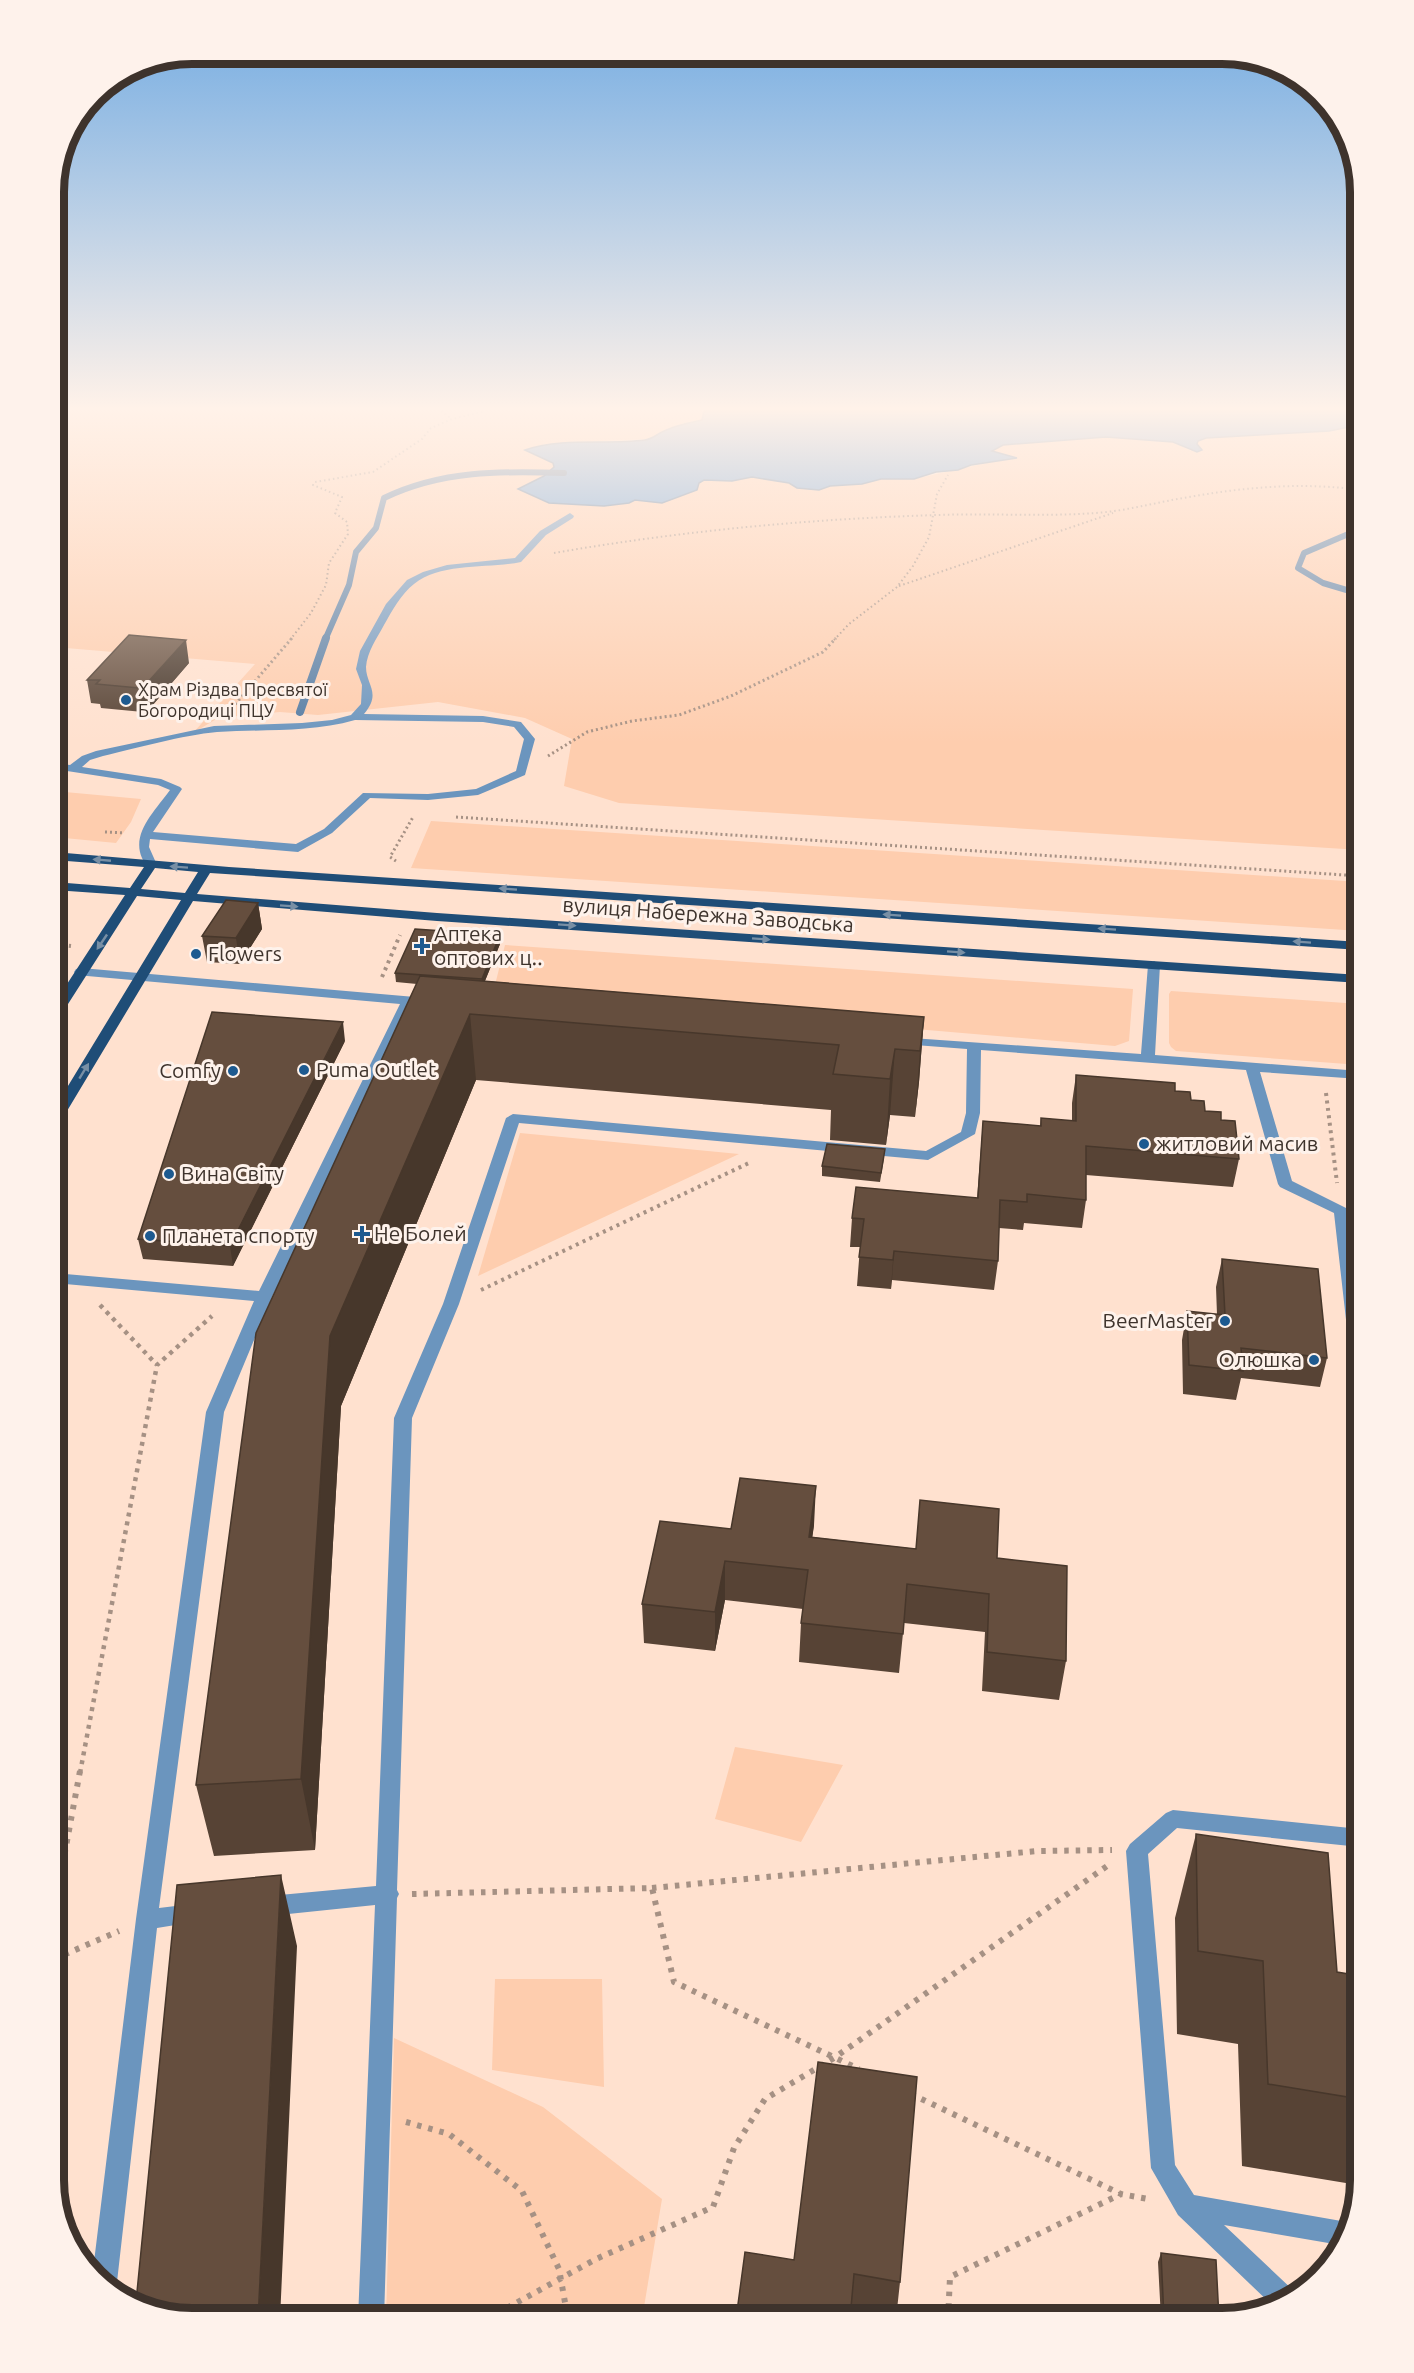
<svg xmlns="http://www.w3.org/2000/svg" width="1414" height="2373" viewBox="0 0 1414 2373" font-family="Ubuntu,sans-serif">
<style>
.green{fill:#fecdae}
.water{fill:#5d9bd8;stroke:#547ca4;stroke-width:1.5}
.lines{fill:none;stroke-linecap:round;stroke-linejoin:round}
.stream-far1{stroke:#547ca4;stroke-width:6}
.stream{stroke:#547ca4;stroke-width:8}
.path-far4{stroke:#a69184;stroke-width:2;stroke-dasharray:1.5 3;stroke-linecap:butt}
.path-far3{stroke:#a69184;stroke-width:3;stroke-dasharray:2 3;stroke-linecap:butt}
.path-far2{stroke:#a69184;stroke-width:4;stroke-dasharray:3 4.5;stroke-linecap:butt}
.path-far1{stroke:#a69184;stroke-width:4.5;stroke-dasharray:4 5;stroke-linecap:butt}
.path{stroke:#a69184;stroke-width:6;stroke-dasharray:4.5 7;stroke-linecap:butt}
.minor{fill:#6b95be;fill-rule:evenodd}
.major{fill:#1f4d77;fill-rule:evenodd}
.wall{fill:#574335}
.shaded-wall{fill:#47372b}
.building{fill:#654e3e;stroke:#47372b;stroke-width:1.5}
.oneway{fill:#788fa5}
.poi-dot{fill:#1d5a90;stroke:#fef2eb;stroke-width:2}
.labels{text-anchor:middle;stroke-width:6;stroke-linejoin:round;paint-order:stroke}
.far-poi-label{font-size:18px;fill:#3e332c;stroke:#fef2eb;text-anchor:start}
.street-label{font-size:21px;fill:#3e332c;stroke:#fef2eb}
.poi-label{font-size:21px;fill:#3e332c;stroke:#fef2eb;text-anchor:start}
.rim{fill:none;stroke:#3e332c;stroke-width:8}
</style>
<rect width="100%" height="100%" fill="#ffe1cf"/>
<path class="green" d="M54,411H704L702,420L688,422L661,432L652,439L600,441L588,444H545L525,450L553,463L554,468L544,476L519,489L539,499L571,505H618L635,500L648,502L704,480L732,481L752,477L789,483L797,488L819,490L830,486L855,485L881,479H914L1014,457L992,451L1003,445L1106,437L1173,442L1191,451L1198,441L1206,438L1329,431L1360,425V850L619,803L564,786L572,739L525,718L438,702L318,715L280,712L218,718L193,733L255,664L54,647Z
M54,791L141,799L131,822L116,843L54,837Z
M431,821L1360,882V931L411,868Z
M505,945L1133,989L1129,1041L1115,1046L493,993Z
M1171,991L1360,1004V1065L1176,1051L1171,1047L1169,1043V994Z
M520,1133L739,1154L478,1276Z
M735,1747L843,1765L801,1842L715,1819Z
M495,1979H602L604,2087L492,2070Z
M394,2038L543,2107L662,2199L642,2319H386Z"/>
<path class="water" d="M704,411H1360V425L1329,431L1206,438L1198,441L1197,444L1202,450L1197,452L1173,442L1106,437L1003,445L992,451L1017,458L971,465L958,470L936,472L914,479H881L862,484L830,486L819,490L797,488L789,483L752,477L732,481L704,480L699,483L697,490L662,503L635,500L629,503L604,506L549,503L518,489L544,476L554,467L553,463L525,450C564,437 605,445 645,440C652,439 656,435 662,432C675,425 688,423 702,420Z"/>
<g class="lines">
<path class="stream-far1" d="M1360,529L1304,553L1298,568L1323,583L1360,594
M325,640L349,585L356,552L376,528L384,498C442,470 501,471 564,473"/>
<path class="stream" d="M300,712L326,638"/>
<path class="path-far4" d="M441,411L452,419
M554,553C681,531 808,519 937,515C990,513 1042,517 1095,513C1127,511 1157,502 1189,497C1246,487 1303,482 1360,490
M899,586L1113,513
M290,640L311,613L326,585L329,563L348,534L347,522L335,513L342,497L313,485L315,482L373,472L422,439L431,428L452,419L485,411
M834,640L849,624L897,587L913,566L929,537L937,494L948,475"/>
<path class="path-far3" d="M232,708L292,638
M548,756L587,732L632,721L679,715L731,696L823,652L836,638
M456,817L1360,876
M105,832L125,833
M396,861L390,857L413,817"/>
<path class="path-far2" d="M54,944L71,946
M382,977L400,935
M54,1054L68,1055
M1326,1093L1337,1183
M481,1290L751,1162"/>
<path class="path-far1" d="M100,1305L157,1365
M80,1773L157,1365L212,1316"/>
<path class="path" d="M652,1888L1037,1851L1112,1850
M412,1894L652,1888L674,1982L859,2069
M54,1911L80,1771
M54,1959L119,1931
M911,2094L1121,2194L1148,2199
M406,2122L449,2134L522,2191L559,2269L568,2319
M487,2319L596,2259L713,2207L734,2148L765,2099L834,2058L1110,1864
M948,2319L950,2277L1121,2194"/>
<path class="minor" d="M570,513L574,516L573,518L546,535L521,562C488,569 442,562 414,584C401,594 392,611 384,625C377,638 367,652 366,667C366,685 382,693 364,714L483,716L521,722L535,739L525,775L478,795L428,800L370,798L332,833L298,852L150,839L149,847L157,865L151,869C145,867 145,864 142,858C131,833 155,811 170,790L158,785L54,769V763L70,765L82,756L96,751L214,726L302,723L332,720L351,715L361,704L362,685L356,669L360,651L386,604L407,580L423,572L447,565L515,558L540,531ZM355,720L483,722L514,727L524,739L516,771L476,789L428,794L363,793L324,829L296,844L153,832L182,789L180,787L161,779L82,767L90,760L103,756C137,748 183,735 217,732C263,729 310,733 355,720Z
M1154,961L1160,965L1155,1055L1360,1071V1079L1260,1072L1292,1181L1346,1208L1349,1211L1360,1304V1379L1354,1377L1352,1373L1334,1213L1280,1187L1278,1184L1246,1070L981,1050L980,1113L975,1134L928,1160L519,1123L459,1304L412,1418L397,1890L399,1894L397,1898L384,2319H358L375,1905L269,1916L261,1913L258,1906L261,1899L269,1896L376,1886L394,1418L443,1304L506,1118L513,1114L926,1151L961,1132L966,1113L967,1049L902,1044L897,1043L895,1040L897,1037L1141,1054L1148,965Z
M81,968L415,997L422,1001L420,1004L413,1005L272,1297L224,1412L159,1908L192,1904L200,1907L203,1914L200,1921L157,1928L117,2282L112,2291L93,2270L136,1919L206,1412L254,1301L54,1283V1273L259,1291L400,1004L76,975L74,972L76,969Z
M1173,1810L1360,1829V1847L1177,1828L1148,1854L1175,2165L1194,2195L1347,2222L1340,2245L1224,2225L1295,2292L1282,2305L1274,2307L1178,2215L1151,2168L1126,1851L1130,1844L1166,1813Z"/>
<path class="major" d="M54,852L229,867L1360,942V950L210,873L197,894L437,913L1360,975V983L437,921L193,901L61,1121L54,1125V1109L181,900L137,896L61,1015L54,1019V1004L125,895L54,890V882L130,888L144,867L54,860ZM155,868L198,872L185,893L141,889Z"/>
</g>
<path class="wall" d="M189,663L151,707H147L143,712L101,708L100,704L91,703L87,680Z
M258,903L262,929L240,964L207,962L202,936Z
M500,935V944L485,981L924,1017L919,1082L915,1117L890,1115L886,1145L830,1140L831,1110L476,1080L341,1406L315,1850L214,1856L196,1785L417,984L396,982L395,973Z
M345,1041L233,1266L143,1259L138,1239Z
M1076,1075L1175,1091L1205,1111L1221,1120L1239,1159L1233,1187L1086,1175V1200L1082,1228L1024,1223L1023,1230L999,1228L998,1261L994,1290L892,1280L891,1289L857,1286L860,1247H850L852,1218L977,1198L983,1121L1040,1126L1041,1118L1072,1121V1103Z
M884,1158L880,1182L822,1176V1166Z
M1222,1259L1327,1358L1320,1387L1241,1378L1236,1400L1183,1394L1182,1340L1187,1311L1217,1315L1216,1287Z
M814,1525L812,1537L997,1558L1066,1661L1059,1700L982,1691L985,1632L904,1623L899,1673L799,1662L801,1623L803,1609L725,1600L715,1651L644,1643L642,1604L731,1529Z
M1196,1834L1337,1972L1360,1976V2180L1358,2185L1242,2166L1238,2044L1177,2034L1175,1918Z
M745,2252L900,2282L896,2319H736Z
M1161,2253L1219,2319H1161L1158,2262Z"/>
<path class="shaded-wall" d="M186,640L189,663L151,707L147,683Z
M143,683L147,707L143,712L139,688Z
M258,903L262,929L240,964L236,938Z
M500,935V944L482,988V979Z
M470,1014L476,1080L341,1406L315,1850L301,1779L330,1336Z
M924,1017L919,1082L915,1117L920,1051Z
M343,1022L345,1041L233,1266L230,1246Z
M895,1049L890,1115L886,1145L890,1079Z
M894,1251L892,1280L891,1289L893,1260Z
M816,1486L814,1525L808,1570L809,1537Z
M725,1561V1600L715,1651V1612Z
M281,1875L297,1946L280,2319H258Z"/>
<path class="building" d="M129,635L186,640L147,683H143L139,688L96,684L100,680H87Z
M226,900L258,903L236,938L202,936Z
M415,929L500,935L482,979L395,973Z
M420,976L924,1017L920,1051L895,1049L890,1079L833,1074L839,1045L470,1014L330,1336L301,1779L196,1785L256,1333Z
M212,1012L343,1022L230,1246L138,1239Z
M1076,1075L1175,1083V1091L1190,1092L1191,1100L1204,1101L1205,1111L1221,1112V1120L1235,1121L1239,1159L1086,1146V1200L1027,1194V1202L1000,1200L998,1261L894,1251L893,1260L859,1257L864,1219L852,1218L856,1187L978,1198L983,1121L1041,1126V1118L1076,1121Z
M827,1144L885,1149L881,1173L822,1166Z
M1222,1259L1318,1269L1327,1358L1241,1348L1243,1371L1189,1365L1187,1311L1225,1315Z
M740,1478L816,1486L809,1537L916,1549L920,1500L999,1509L997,1558L1067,1566L1066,1661L987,1652L989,1594L907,1584L903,1634L801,1623L808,1570L725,1561L715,1612L642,1604L660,1521L731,1529Z
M1196,1834L1328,1853L1337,1972L1360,1976V2099L1268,2084L1263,1961L1198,1951Z
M281,1875L258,2319H184L136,2302L177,1885Z
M818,2062L917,2077L900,2282L854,2274L850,2319H736L745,2252L794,2260Z
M1161,2253L1216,2260L1219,2319H1164Z"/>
<defs><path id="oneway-solid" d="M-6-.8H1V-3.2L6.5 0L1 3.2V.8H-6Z" transform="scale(1.5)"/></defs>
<g class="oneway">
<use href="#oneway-solid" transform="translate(102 860) rotate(-175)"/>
<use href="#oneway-solid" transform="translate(179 867) rotate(-176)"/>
<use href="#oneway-solid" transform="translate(508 889) rotate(-176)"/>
<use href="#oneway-solid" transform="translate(289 906) rotate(4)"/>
<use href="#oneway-solid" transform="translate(892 915) rotate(-176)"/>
<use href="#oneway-solid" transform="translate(567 925) rotate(4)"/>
<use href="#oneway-solid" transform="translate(1107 929) rotate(-176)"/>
<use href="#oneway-solid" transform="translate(761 939) rotate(4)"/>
<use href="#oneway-solid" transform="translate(102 942) rotate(124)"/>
<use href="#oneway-solid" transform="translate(1302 942) rotate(-176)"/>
<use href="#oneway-solid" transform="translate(956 952) rotate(4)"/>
<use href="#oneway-solid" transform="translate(84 1071) rotate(-59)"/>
</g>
<linearGradient id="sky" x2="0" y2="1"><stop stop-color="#70aae2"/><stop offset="0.55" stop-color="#fff2e9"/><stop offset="1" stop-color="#fff2e9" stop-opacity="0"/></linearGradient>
<rect width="1414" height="743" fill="url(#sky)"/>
<g class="poi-dot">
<circle cx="126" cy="700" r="6"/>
<path d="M419 937h6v6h6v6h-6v6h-6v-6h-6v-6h6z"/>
<circle cx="196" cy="954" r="6"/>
<circle cx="304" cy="1070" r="6"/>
<circle cx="233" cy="1071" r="6"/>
<circle cx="1144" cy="1144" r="6"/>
<circle cx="169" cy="1174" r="6"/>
<path d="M359 1225h6v6h6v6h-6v6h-6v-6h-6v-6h6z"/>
<circle cx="150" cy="1236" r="6"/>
<circle cx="1225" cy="1321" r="6"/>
<circle cx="1314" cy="1360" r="6"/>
</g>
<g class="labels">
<g class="far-poi-label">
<text x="138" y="696">Храм Різдва Пресвятої<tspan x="138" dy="21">Богородиці ПЦУ</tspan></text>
</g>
<g class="street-label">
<text transform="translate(708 915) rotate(4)" y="7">вулиця Набережна Заводська</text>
</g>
<g class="poi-label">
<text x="434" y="941">Аптека<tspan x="434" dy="24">оптових ц‥</tspan></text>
<text x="208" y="961">Flowers</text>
<text x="316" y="1077">Puma Outlet</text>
<text x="221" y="1078" text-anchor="end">Comfy</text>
<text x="1156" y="1151">житловий масив</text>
<text x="181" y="1181">Вина Світу</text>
<text x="374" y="1241">Не Болей</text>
<text x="162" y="1243">Планета спорту</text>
<text x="1213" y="1328" text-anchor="end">BeerMaster</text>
<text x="1302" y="1367" text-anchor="end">Олюшка</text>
</g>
</g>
<path d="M0 0H1414V2373H0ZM192 64H1222A128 128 0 0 1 1350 192V2180A128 128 0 0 1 1222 2308H192A128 128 0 0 1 64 2180V192A128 128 0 0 1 192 64Z" fill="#fef2eb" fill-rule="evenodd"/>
<path class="rim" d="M192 64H1222A128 128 0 0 1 1350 192V2180A128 128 0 0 1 1222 2308H192A128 128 0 0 1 64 2180V192A128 128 0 0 1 192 64Z"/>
</svg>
